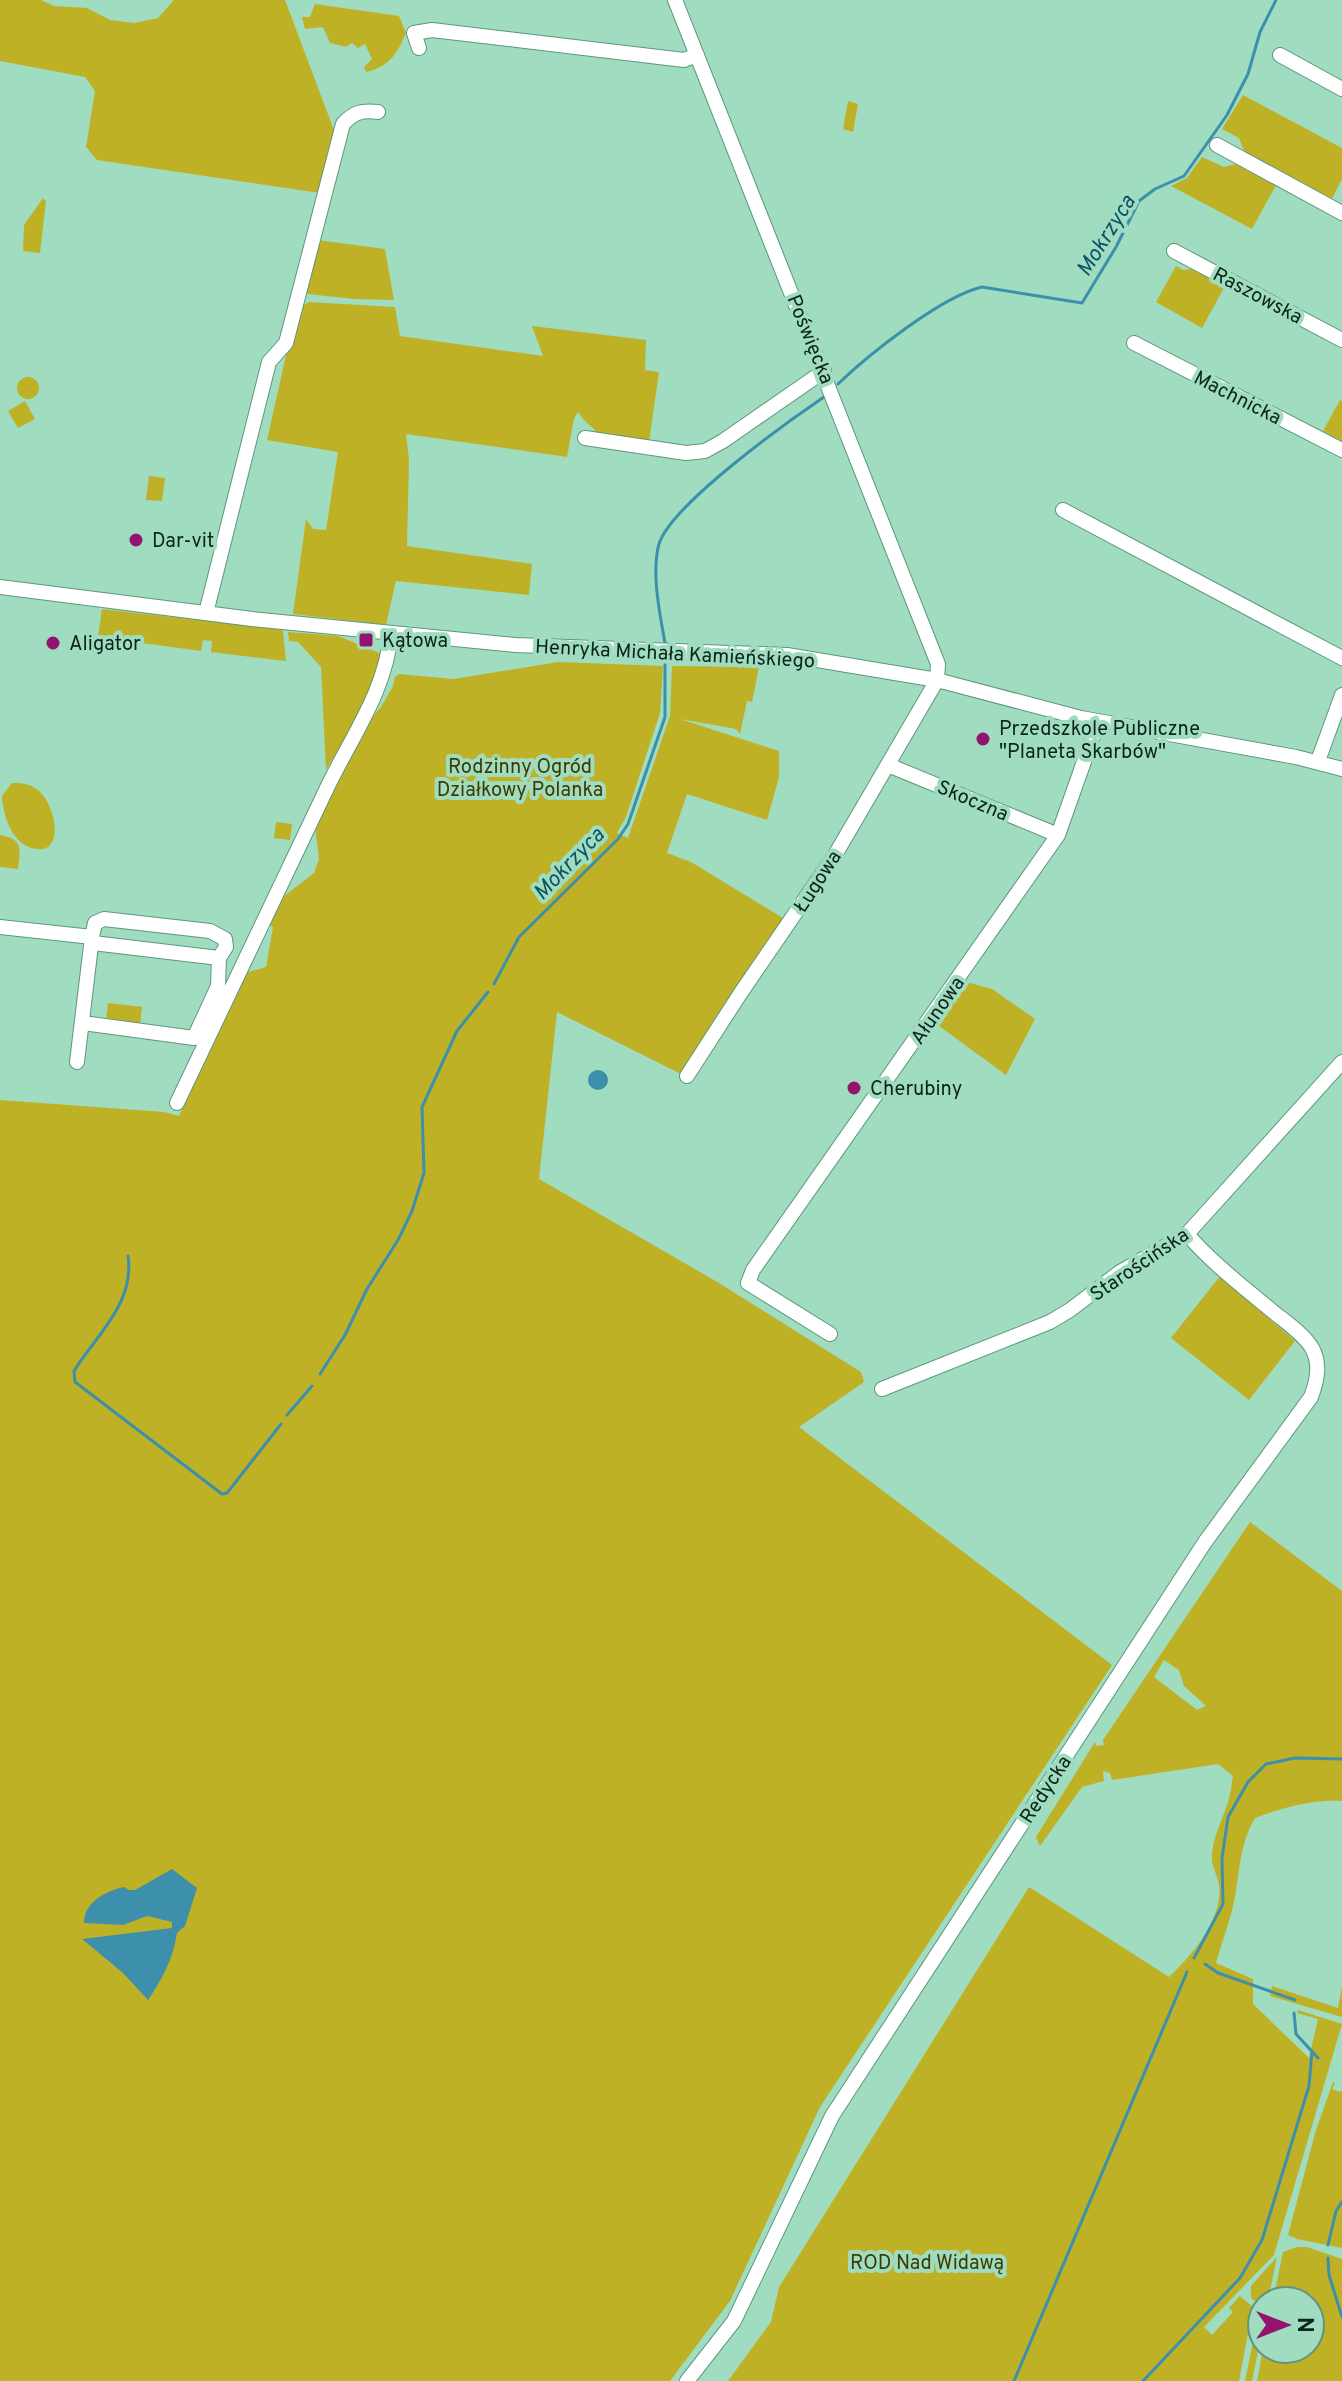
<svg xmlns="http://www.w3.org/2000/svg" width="1342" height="2381" viewBox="0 0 1342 2381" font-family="Overpass,sans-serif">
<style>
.green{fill:#bfb126;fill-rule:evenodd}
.water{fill:#3c90ac}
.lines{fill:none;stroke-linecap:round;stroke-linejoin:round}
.stream{stroke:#3c90ac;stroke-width:3}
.minor-casing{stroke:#5d977c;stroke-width:16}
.minor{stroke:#fff;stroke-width:14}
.poi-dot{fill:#93146e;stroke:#a0dcbf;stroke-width:3}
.labels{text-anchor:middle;stroke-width:8;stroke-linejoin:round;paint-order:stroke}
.street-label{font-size:20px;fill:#0c2419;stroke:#a0dcbf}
.poi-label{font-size:20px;fill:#0c2419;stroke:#a0dcbf;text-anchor:start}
.park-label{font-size:20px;fill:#3f3a00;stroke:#a0dcbf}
.water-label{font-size:22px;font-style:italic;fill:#0b5266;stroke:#a0dcbf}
</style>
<rect width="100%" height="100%" fill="#a0dcbf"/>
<path class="green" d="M0,0H41L54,6L87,8L110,20L134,23L158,18L174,0H285L335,133L320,193L97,160L86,147L95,91L85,77L0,61Z
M315,4L399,16L406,33C397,54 389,67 366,72L364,67L372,59L365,44L358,48L352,43L346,47L330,43L323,27L305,29L302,17H310Z
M1243,95L1342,148V179L1332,199L1244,151L1239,138L1222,129Z
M848,101L858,104L853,132L843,129Z
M1202,157L1224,167L1236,164L1276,185L1252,229L1171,186L1187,178Z
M43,198L46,201L40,253L23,251L24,225Z
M317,240L385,249L394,300L354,299L308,294L303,288Z
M1176,266L1183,270L1191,269L1225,286L1202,328L1156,302Z
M309,302L395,307L400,336L543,356L532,326L646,340L645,370L659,372L649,442L599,436C593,425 586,425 578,412L574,419L567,457L406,434L409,460L407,546L532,564L529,595L396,581L386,625L293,614L306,519L313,529L326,530L338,452L267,440L286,355L301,307Z
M17 388a11 11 0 1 1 22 0a11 11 0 1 1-22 0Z
M1340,400L1342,401V441L1323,431Z
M25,401L35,419L18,428L8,411Z
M149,476L165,478L162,501L146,500Z
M102,609L283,630L286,661L211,652L212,641L203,640L201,651L98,637Z
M288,632L338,636L382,654L367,701L326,770L321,667L298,642L289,641Z
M558,662L663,666L660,713L626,817L617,833L628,838L670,716L672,666L759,667L752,702L747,701L740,734L736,729L680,719L779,751V777L767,820L687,794L667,853L691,862L783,918L681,1074L557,1012L539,1179L719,1283L861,1372L864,1382L799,1427L1112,1665L820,2107L730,2301L670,2381H0V1100L164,1112L179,1116L245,973L266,967L273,927L268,924L279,900L314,873L319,859L315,826L369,721L381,707L393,686L395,677L399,674L454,679Z
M12,783C23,783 33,784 41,793C51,803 61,833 50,845C46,849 43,850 38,849C13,848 3,816 2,796Z
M276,822L292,824L290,840L274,838Z
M0,835C24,839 20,849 18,869L0,867Z
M970,983L992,989L1035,1019L1006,1075L935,1023L962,986Z
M108,1003L142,1007L140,1025L106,1020Z
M1220,1276L1295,1341L1249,1400L1171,1338Z
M1250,1522L1342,1591V1801C1312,1799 1282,1808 1255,1818C1240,1844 1240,1868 1235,1897C1231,1919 1222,1941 1216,1963L1253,1979V2004L1309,2058L1318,2019L1297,2013L1298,2010L1342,2024L1274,2255L1204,2327L1212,2335L1233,2312L1229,2308L1240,2296L1253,2307L1239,2381H728L771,2322L779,2287L1029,1887L1169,1977C1192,1955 1223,1920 1219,1885C1218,1877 1213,1869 1212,1861C1211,1837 1225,1817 1230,1794C1232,1788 1231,1782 1233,1776L1218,1764L1112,1780L1110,1773L1103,1771L1104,1781L1082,1787L1040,1846L1036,1837L1095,1742L1096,1746L1104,1745L1103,1740ZM1164,1660L1179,1670L1184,1686L1206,1706L1197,1710L1154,1677Z
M1272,1986L1338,2008L1342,1987V2017L1270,1996Z
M1333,2082L1335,2084L1332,2089L1340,2092L1342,2090V2248L1297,2239L1288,2235L1316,2130Z
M1297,2247H1307L1342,2259V2381H1257L1263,2349H1310V2301H1273L1283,2252Z
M1277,2257L1268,2301H1262V2331L1252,2381H1245L1258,2317V2304L1251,2298V2286Z"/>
<path class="water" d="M588 1080a10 10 0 1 1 20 0a10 10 0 1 1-20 0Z
M172,1869L197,1888L185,1926L177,1933C173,1960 162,1979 148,2000L123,1973L82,1939L172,1928V1922L147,1916L123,1925L84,1923C84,1902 106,1891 124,1887L129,1890H135Z"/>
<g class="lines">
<path class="stream" d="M838,384C868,355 942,296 982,287L1082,303L1116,247L1139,201L1155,189L1184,176L1227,115L1248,74L1260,32L1276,0
M665,643C660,615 651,572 659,544C671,505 787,422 824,397
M494,984L519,937L618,839L628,824L665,717V664
M128,1256C135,1303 97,1334 74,1371L75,1382L222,1494L227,1493L281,1424
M320,1374L345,1335L367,1289L398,1240L412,1211L424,1173L422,1107L457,1031L488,992
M287,1415L312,1386
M1194,1958L1223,1904L1222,1858L1228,1817L1248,1782L1266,1764L1295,1758L1342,1759
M1205,1964L1218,1973L1295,2000
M1294,2013L1296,2034L1318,2058
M1328,2245L1336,2211L1342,2202
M1328,2258L1329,2275L1342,2317
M1014,2381L1187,1972
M1143,2381L1240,2278L1262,2240L1309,2086L1312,2051"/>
<g class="minor-casing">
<path id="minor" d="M675,0L938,664L937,680L933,687L835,855L740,994L687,1076
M419,48L414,33L432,30L684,60L697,55
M1280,55L1342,89
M1217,145L1342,213
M1174,251L1342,340
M1134,343L1342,450
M585,438L686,453L705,451L723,441L824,371
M1063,510L1342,658
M0,587L252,619L515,645L787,655L937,680L1081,718L1296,757L1342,769
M206,613L269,362L286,343L343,124C354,112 362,110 378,112
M1318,761L1342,695
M888,765L1058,835
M0,927L92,937L77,1062
M93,943L219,958
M83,1023L194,1038L218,986L219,958L226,947L225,939L210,931L104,919L95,923L92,937
M177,1103C226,998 276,894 326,790C351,737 385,693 391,634
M830,1334L748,1283L753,1270L1058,835L1098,722
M882,1389L1050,1322L1070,1310L1120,1272L1187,1234L1342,1062
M687,2381L734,2321L832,2116L1205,1542L1311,1397C1317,1381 1321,1364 1312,1348C1303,1333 1284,1321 1271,1310C1242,1286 1211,1262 1187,1234"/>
</g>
<use href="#minor" class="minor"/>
</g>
<g class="poi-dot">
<circle cx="136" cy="540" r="8"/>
<rect x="358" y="632" width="16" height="16" rx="4"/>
<circle cx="53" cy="643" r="8"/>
<circle cx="983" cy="739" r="8"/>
<circle cx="854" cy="1088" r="8"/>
</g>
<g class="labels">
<g class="street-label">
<text transform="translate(1258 295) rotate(28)" y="7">Raszowska</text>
<text transform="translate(811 339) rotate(68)" y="7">Poświęcka</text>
<text transform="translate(1238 397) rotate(27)" y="7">Machnicka</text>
<text transform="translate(675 653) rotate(3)" y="7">Henryka Michała Kamieńskiego</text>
<text transform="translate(973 800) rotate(23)" y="7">Skoczna</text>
<text transform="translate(817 881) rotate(-57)" y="7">Ługowa</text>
<text transform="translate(937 1010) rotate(-55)" y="7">Ałunowa</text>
<text transform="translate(1139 1264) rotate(-34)" y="7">Starościńska</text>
<text transform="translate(1045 1789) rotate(-57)" y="7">Redycka</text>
</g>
<g class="poi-label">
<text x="152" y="547">Dar-vit</text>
<text x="382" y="647">Kątowa</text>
<text x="69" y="650">Aligator</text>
<text x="999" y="735">Przedszkole Publiczne<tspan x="999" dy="23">"Planeta Skarbów"</tspan></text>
<text x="870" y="1095">Cherubiny</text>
</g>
<g class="park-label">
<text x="520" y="773">Rodzinny Ogród<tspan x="520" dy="23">Działkowy Polanka</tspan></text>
<text x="927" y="2269">ROD Nad Widawą</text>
</g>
<g class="water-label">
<text transform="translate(1105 235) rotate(-58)" y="8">Mokrzyca</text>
<text transform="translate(568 863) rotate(-46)" y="8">Mokrzyca</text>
</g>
</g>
<g transform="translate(1286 2325) rotate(90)"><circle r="38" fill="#a0dcbf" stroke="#65927d" stroke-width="2"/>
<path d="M0-6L14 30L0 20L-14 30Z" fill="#93146e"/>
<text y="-12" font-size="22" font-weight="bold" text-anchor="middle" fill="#0c2419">N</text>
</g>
</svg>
